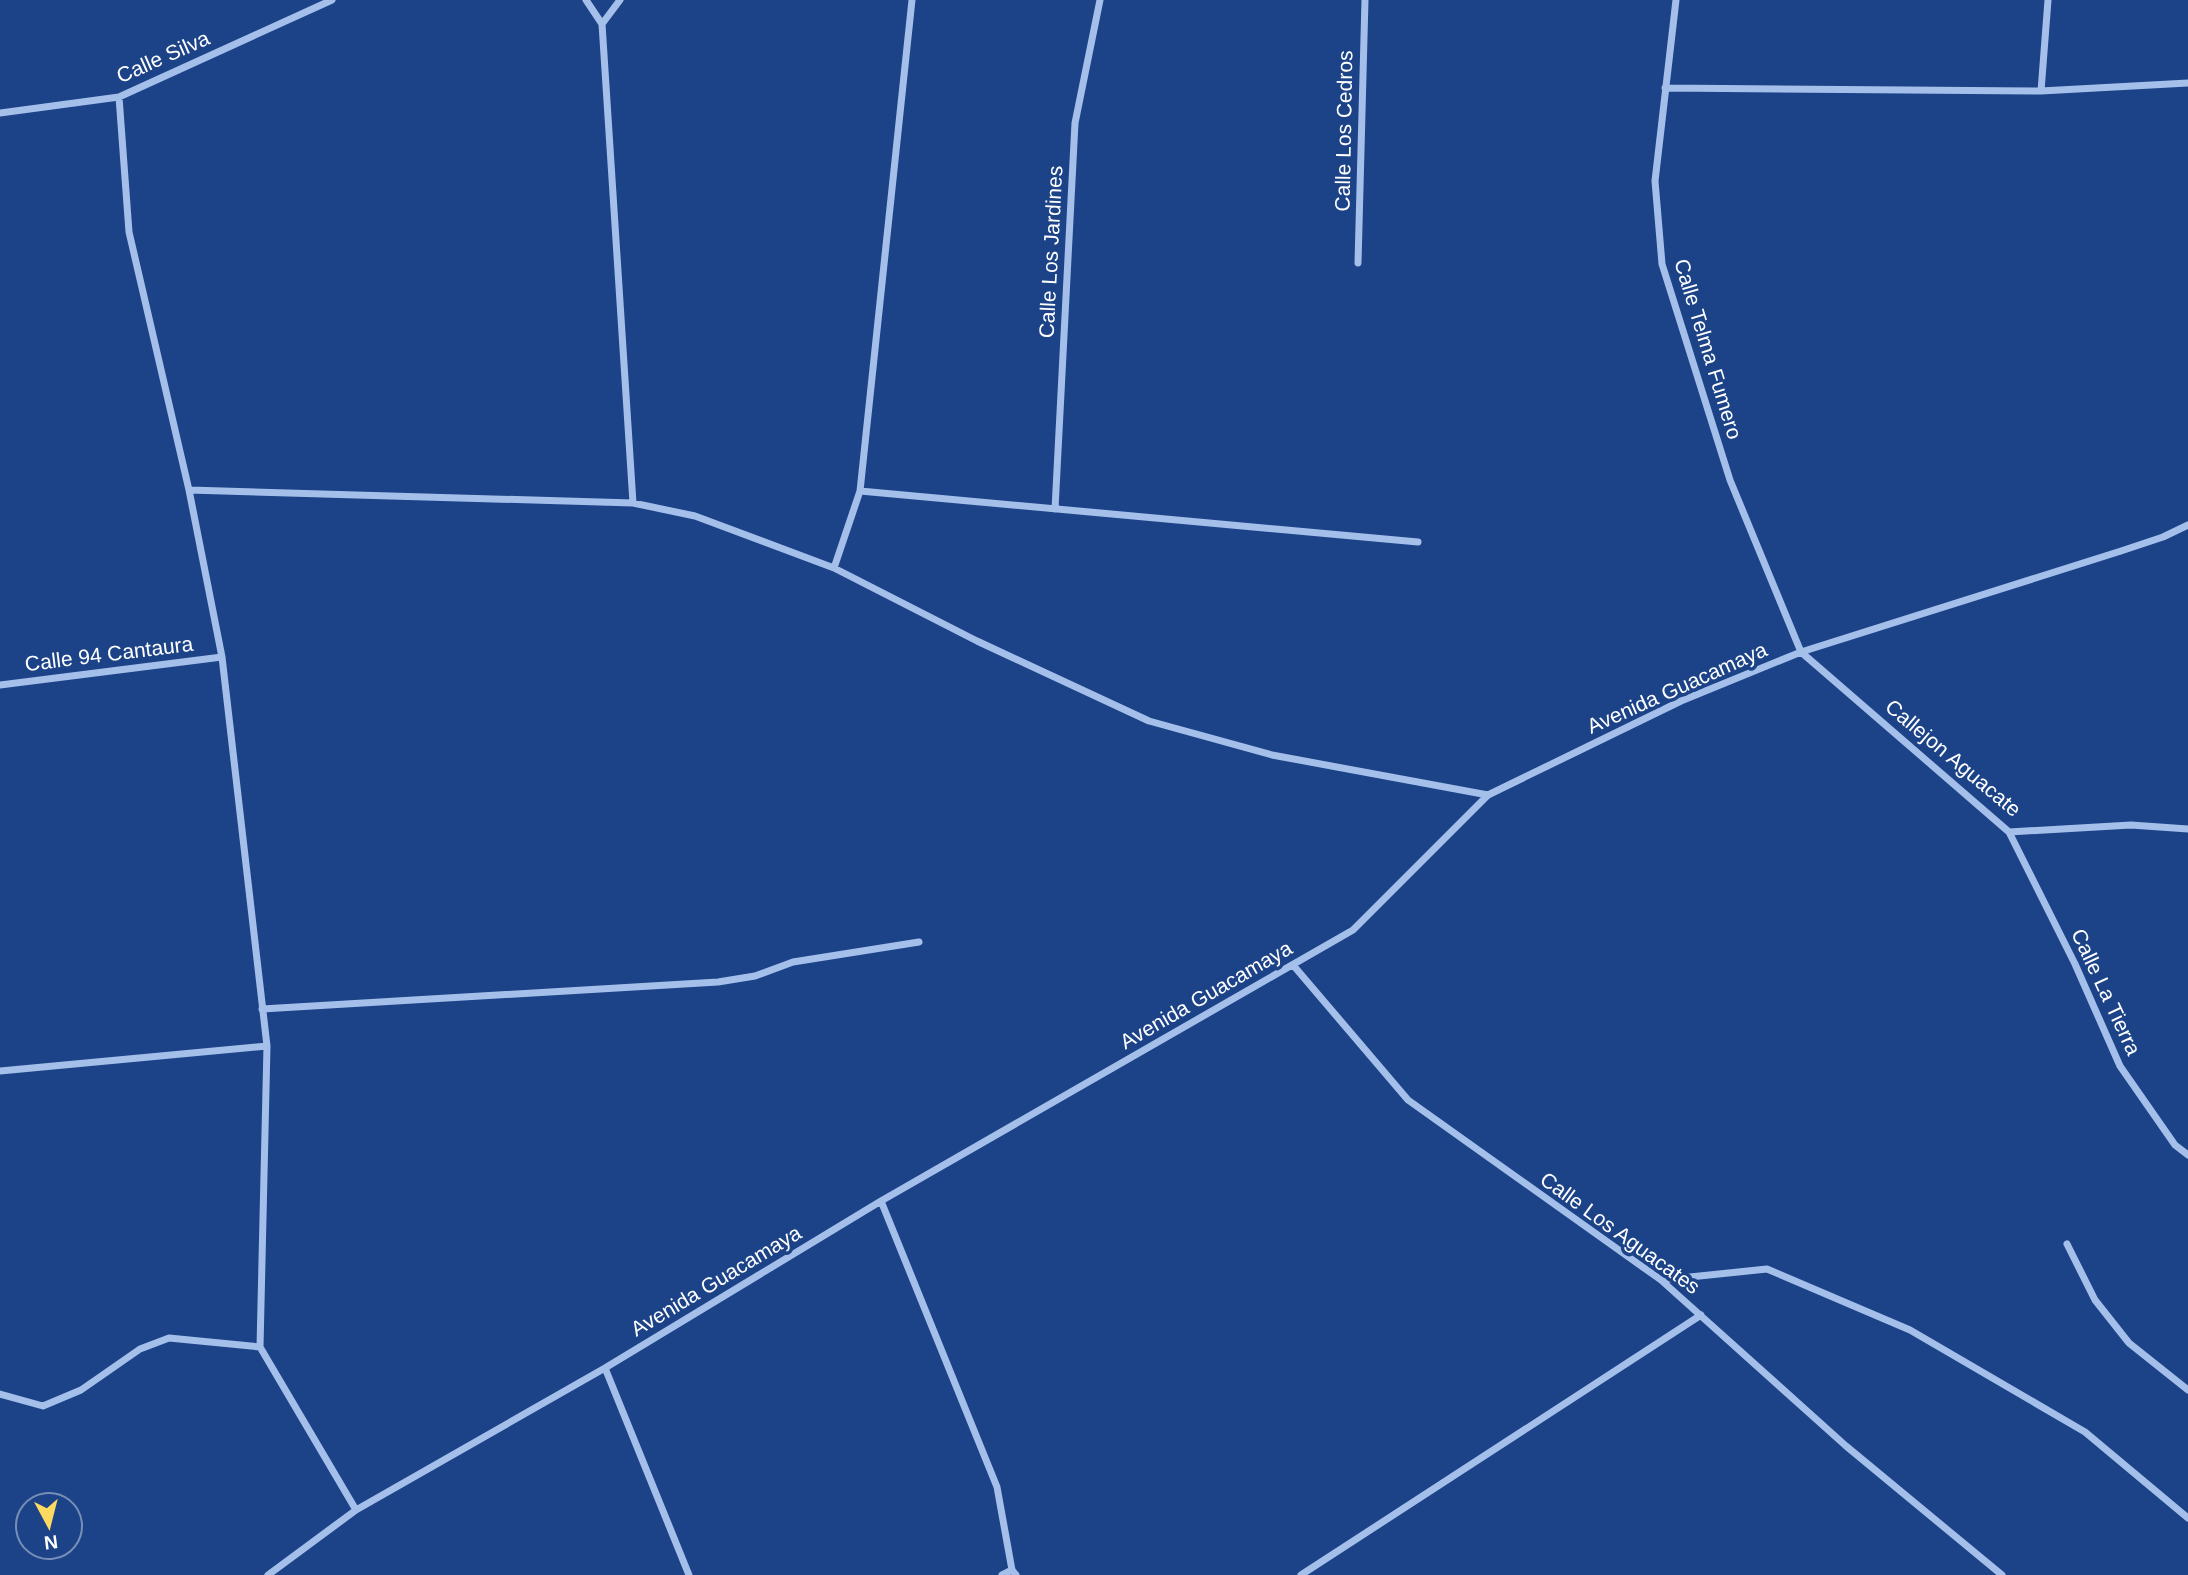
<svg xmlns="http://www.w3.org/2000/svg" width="2188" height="1575" viewBox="0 0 2188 1575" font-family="Helvetica,sans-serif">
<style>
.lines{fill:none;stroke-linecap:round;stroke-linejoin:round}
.street{stroke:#a5bfeb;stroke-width:7}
.labels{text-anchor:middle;stroke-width:7;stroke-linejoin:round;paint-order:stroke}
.street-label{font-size:21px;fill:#fff;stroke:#1c4387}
</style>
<rect width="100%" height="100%" fill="#1c4387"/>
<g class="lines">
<path class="street" d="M586,0L602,24
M620,0L602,24L633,503
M912,0L860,491L1418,542
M1676,0L1655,181L1662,264L1730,480L1801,652L2009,832L2075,964L2120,1066L2175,1145L2188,1155
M1665,88L2041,91L2188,83
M2041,91L2048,0
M119,97L129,232L189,490L222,657L267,1046L260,1347L356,1510
M0,113L119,97L332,0
M1358,263L1365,0
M189,490L633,503L695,516L834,568L977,641L1149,721L1272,755L1488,795
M1055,509L1075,123L1100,0
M834,568L860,491
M0,685L222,657
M2009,832L2131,825L2188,829
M1293,965L1408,1100L1661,1280L1846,1446L2002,1575
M262,1009L718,982L755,976L793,962L919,942
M0,1071L267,1046
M881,1201L997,1487L1012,1570L1016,1575
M2067,1244L2095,1300L2129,1343L2188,1390
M1661,1280L1767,1269L1910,1330L2085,1432L2188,1518
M605,1368L689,1575
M0,1394L43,1406L81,1390L140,1349L169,1338L260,1347
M268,1575L356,1510L605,1368L881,1201L1353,930L1488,795L1681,701L1801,652L2121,551L2163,537L2188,525
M1002,1575L1012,1570
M1301,1575L1701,1315"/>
</g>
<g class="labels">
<g class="street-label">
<text transform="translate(163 57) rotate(-24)" y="7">Calle Silva</text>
<text transform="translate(1344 131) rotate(-89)" y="7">Calle Los Cedros</text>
<text transform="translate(1051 252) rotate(-87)" y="7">Calle Los Jardines</text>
<text transform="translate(1708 349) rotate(73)" y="7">Calle Telma Fumero</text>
<text transform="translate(109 654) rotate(-7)" y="7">Calle 94 Cantaura</text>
<text transform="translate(1677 688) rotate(-24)" y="7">Avenida Guacamaya</text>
<text transform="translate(1953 758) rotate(40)" y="7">Callejon Aguacate</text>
<text transform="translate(2106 992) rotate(65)" y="7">Calle La Tierra</text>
<text transform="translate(1206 995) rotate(-30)" y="7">Avenida Guacamaya</text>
<text transform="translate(1620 1233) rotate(36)" y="7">Calle Los Aguacates</text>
<text transform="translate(716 1281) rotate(-31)" y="7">Avenida Guacamaya</text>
</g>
</g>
<g transform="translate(49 1526) rotate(173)"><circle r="33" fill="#1c4387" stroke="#778eb7" stroke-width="2"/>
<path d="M0-5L12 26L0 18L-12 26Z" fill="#fcda62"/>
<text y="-10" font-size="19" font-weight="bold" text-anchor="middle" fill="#ffffff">N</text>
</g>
</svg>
